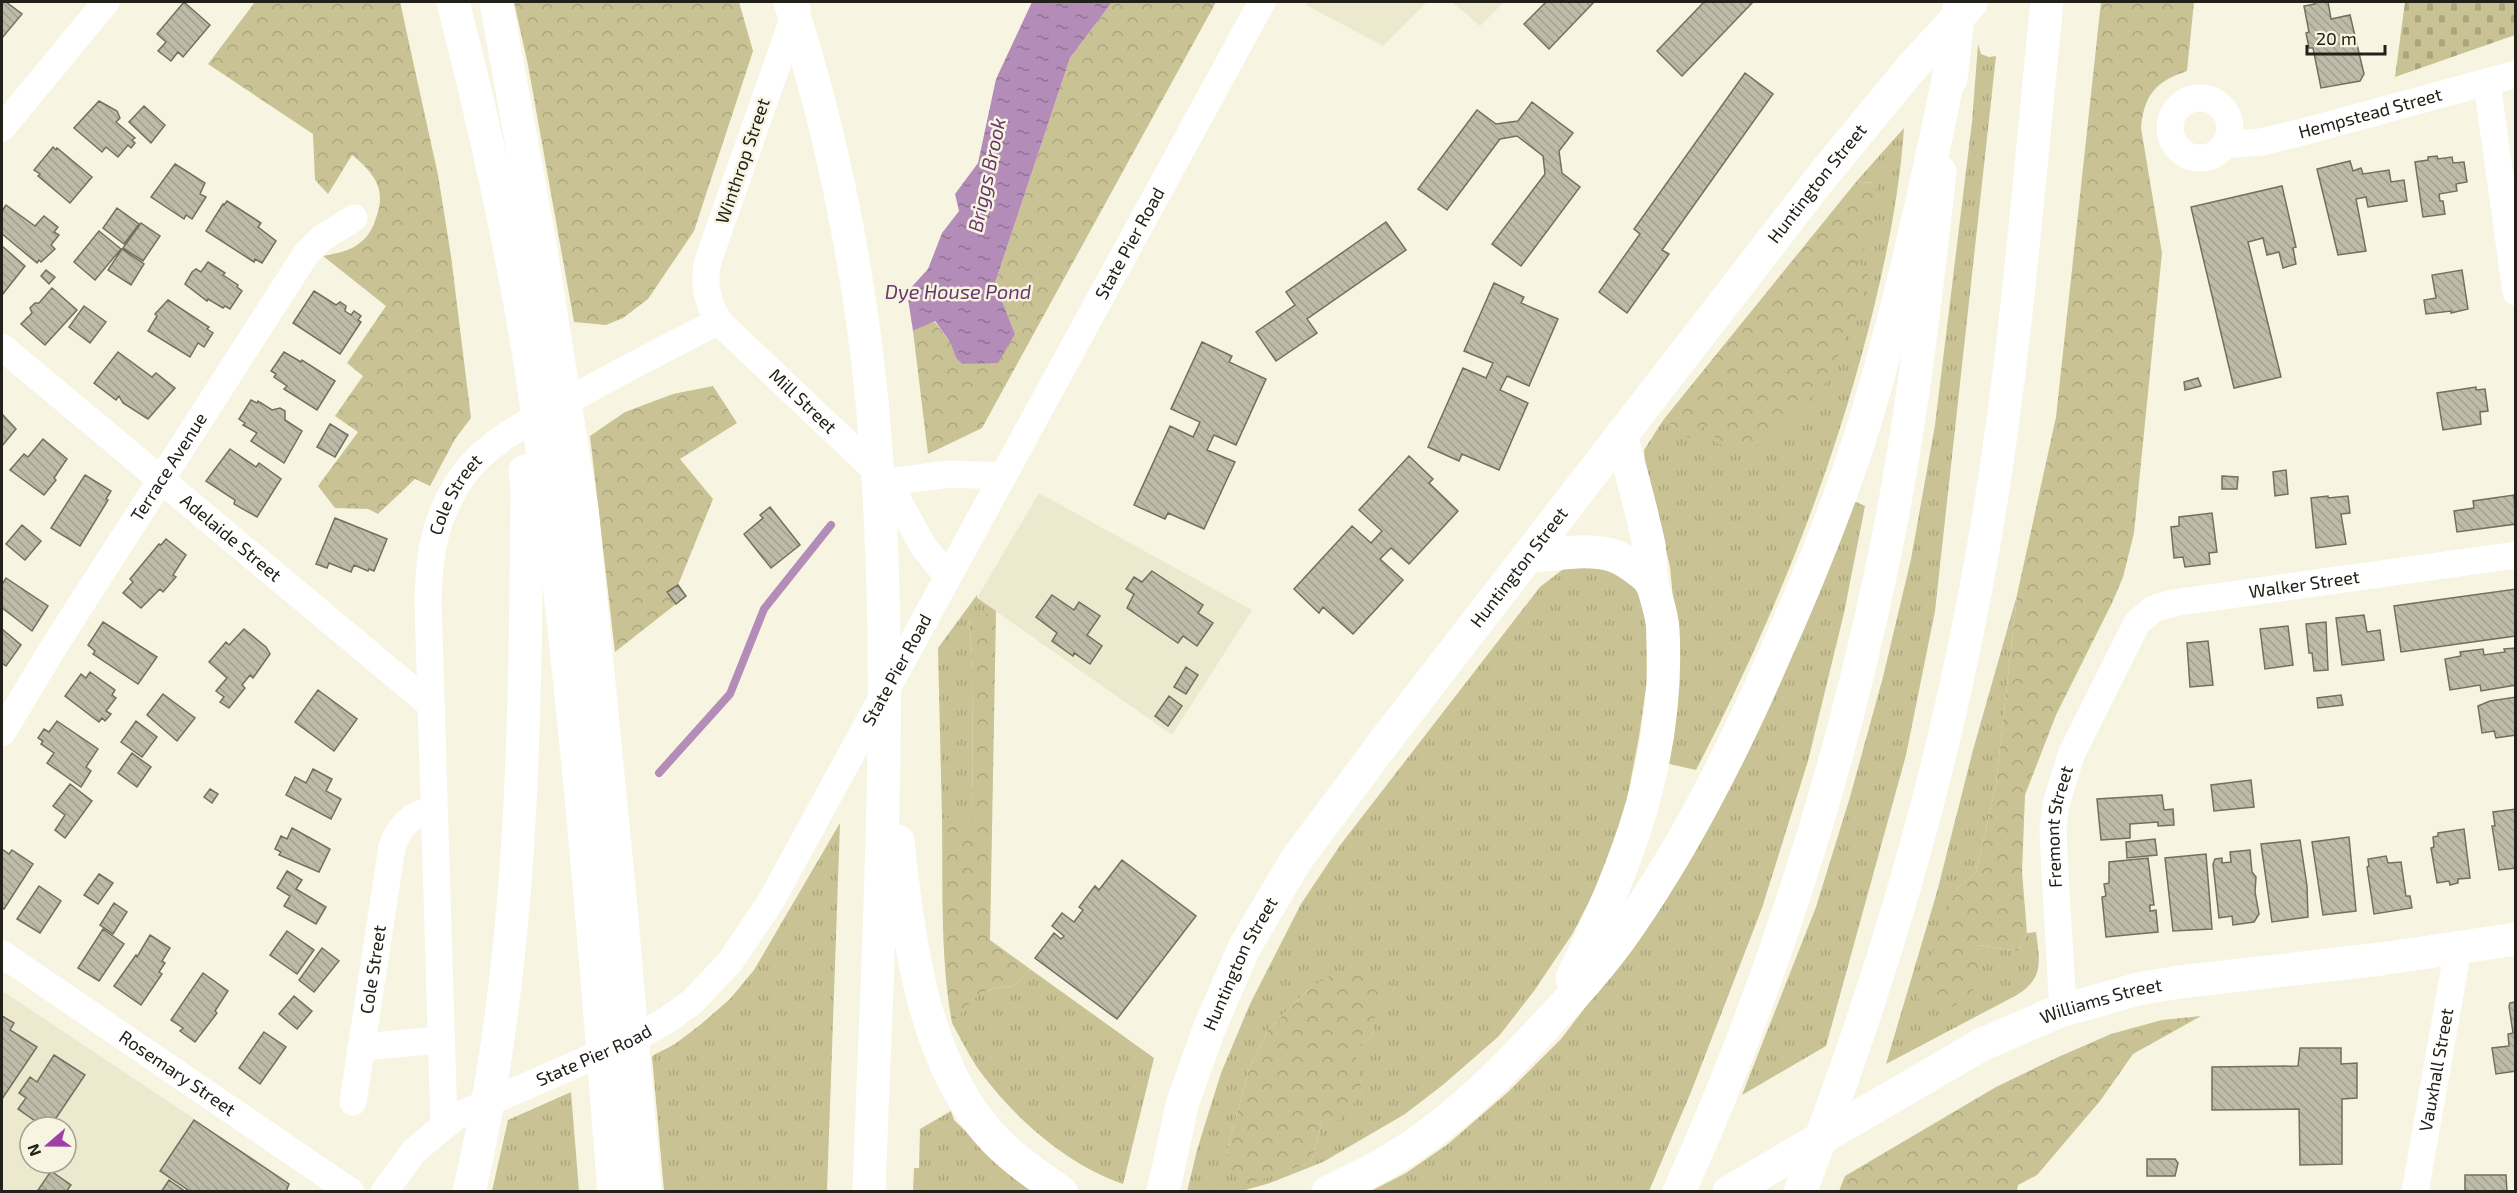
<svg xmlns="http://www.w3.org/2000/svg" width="2517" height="1193" viewBox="0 0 2517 1193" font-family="'Exo 2',sans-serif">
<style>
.built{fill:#ece9ce;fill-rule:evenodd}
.grass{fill:url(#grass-tufts);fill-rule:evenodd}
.forest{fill:url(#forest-crowns)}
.cemetery{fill:url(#cemetery-stones)}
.water{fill:url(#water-ripples)}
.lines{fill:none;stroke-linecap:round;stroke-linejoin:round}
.stream{stroke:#b48cb8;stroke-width:8}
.building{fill:url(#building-back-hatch);stroke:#72705f;stroke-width:1.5}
.minor{stroke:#fff;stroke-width:27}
.tertiary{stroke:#fff;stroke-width:33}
.secondary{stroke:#fff;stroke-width:33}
.primary{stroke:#fff;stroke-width:33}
.motorway{stroke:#fff;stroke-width:33}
.labels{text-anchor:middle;stroke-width:5;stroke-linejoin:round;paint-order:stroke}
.street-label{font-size:18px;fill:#212019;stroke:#f7f5e1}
.water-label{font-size:20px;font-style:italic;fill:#68366d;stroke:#f7f5e1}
</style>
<defs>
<pattern id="grass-tufts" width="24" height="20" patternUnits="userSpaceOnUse" patternTransform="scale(1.5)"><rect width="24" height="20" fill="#c8c294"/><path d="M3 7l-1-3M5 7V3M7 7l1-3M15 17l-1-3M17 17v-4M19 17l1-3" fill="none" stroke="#aca67f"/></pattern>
<pattern id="forest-crowns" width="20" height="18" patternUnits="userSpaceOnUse" patternTransform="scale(1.5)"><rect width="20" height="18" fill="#c8c294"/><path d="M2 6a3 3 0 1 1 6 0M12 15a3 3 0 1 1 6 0" fill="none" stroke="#aca67f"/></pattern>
<pattern id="cemetery-stones" width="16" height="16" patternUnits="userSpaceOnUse" patternTransform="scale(1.5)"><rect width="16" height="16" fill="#c8c294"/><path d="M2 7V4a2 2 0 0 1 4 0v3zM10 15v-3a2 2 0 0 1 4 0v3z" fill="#aca67f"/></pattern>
<pattern id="water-ripples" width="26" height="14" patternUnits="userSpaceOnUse" patternTransform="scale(1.5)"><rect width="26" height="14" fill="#b48cb8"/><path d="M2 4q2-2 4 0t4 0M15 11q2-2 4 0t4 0" fill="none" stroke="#927295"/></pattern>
<pattern id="building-back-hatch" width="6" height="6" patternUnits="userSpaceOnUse" patternTransform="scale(1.5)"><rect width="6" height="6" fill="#bebba9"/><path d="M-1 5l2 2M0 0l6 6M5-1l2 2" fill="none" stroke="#a3a091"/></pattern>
</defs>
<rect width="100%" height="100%" fill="#f7f5e1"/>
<path class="built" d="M1308,2H1427L1383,46L1306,5Z
M1452,2H1504L1480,26Z
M1039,493L1252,610L1172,735L977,598Z
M4,992L289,1182L286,1192H2V997ZM30,1127H66V1163H30Z"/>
<path class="grass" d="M1978,44L1981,54L1989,57L1996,56L1935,611L1906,755L1826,1046L1742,1095L1816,907L1850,797L1883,677L1911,559L1935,425L1972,122Z
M1904,128C1900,187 1889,245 1875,303C1836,466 1773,621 1696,770L1665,763L1676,629L1670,567L1645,465L1644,450L1664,419L1689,437L1706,424L1719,444L1855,261L1877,183L1856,182Z
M1856,502L1865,506L1844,613L1808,761L1762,908L1691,1092L1649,1191L1369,1192L1406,1173L1448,1144L1508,1092L1561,1039L1587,1005L1647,919L1852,504Z
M1566,567L1612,569L1632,583L1643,603L1646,626L1647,681L1639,737L1624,815L1596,888L1573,933L1534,991L1499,1036L1444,1084L1405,1114L1323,1162L1270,1183L1242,1191L1187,1192L1197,1150L1221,1073L1250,1004L1301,904L1341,844L1540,587ZM1395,988L1375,1009L1372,1037L1354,1048L1362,1093L1322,1122L1311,1162L1241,1186L1226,1154L1249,1069L1268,1030L1309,989Z
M977,595V598L996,611L969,619L973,670L972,821L942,818L938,648Z
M2017,595L1996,784L1976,873L1956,889L1978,945L2018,951L2027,933L2036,932C2040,962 2044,979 2015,996L1886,1064L1937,892L1973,750Z
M840,823L827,1191H664L652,1056L675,1044L700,1025L730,999L754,970Z
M1030,969L1154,1058L1123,1184C1069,1165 1020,1123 985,1078C972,1062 962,1041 952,1023C975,997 978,988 1014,986Z
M571,1092L579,1191H492L508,1120Z
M951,1111L954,1120L1007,1172L1035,1192H913L914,1168H919L920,1129Z"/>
<path class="forest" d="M255,2H400L438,175L451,256L471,418L455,439L430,486L415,479L378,514L368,509L335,508L318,486L358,432L335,416L363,376L347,363L386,306L323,256C333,254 345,252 354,247C366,240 372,231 376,218C387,189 374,173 352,155L328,194L315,180L313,134L208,64Z
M514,2H739L753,51L694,231L648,299L623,318L606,325L574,322L528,65Z
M1112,2H1216L982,428L928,454L913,331L934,321L950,342L956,358L962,364L972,363L1015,334L995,283L1070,58Z
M2101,2H2194L2187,71C2156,81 2144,95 2141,128L2162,253L2134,533L2123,577L2112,603L2056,715L2025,795L2022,872L2027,933L2018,951L1978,945L1981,983L1948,1011L1916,998L1956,889L1976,873L1996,784L2017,595L2056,417Z
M1856,182L1877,183L1872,239L1855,261L1869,271L1859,310L1826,382L1768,441L1754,446L1733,447L1719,444L1706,425L1689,438L1664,419Z
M713,386L737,423L680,459L713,499L678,585L667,592L676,604L615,652L590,436L625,412L673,394Z
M996,611L990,940L1030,969L1014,986C978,988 976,997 952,1023C940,955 943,886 942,818L972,820L973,670L969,618Z
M1338,971L1375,977L1395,988L1376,1009L1372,1037L1355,1048L1362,1093L1340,1120L1322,1122L1311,1162L1240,1187L1226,1154L1249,1069L1268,1030L1309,989Z
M2201,1016L2133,1054L2100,1101L2037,1175L2018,1185L2017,1191H1839L1845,1176L1996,1087L2056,1058L2111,1034L2162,1020Z"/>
<path class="cemetery" d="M2405,2H2515V35L2395,77Z"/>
<path class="water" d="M1032,2H1112L1070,58L995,283L1015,334L998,363L962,364L956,358L950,342L935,321L913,331L907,292L928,269L942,233L959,211L955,194L978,163L996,79Z"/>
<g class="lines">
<path class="stream" d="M659,773L730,694L764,609L831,525"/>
</g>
<path class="building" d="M2,2H6L22,14L2,38Z
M184,2L210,25L183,57L178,52L171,61L158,51L166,42L157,34Z
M1546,2H1594L1549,49L1524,24Z
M1704,2H1753L1682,76L1657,51Z
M2314,2H2328L2331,19L2350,15L2364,74L2360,81L2321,88L2313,48H2309L2306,33L2309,32L2304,6L2315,4Z
M1745,73L1773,94L1662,250L1669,254L1627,313L1599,292L1640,234L1634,229Z
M99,101L117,111L120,118L116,122L135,138L132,140L135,143L131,148L128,145L118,157L106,147L102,152L74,128Z
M1532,102L1573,133L1559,151L1562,173L1580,187L1521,266L1492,244L1545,174L1543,156L1517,136L1500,139L1447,210L1418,189L1477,110L1496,124L1518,121Z
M144,106L165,125L151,143L129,122Z
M53,147L56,150L57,148L92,177L70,203L38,176L40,174L34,170Z
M2437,156L2438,159L2452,157L2453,163L2464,162L2467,182L2456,184L2457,191L2439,194L2440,201H2443L2445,214L2423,217L2415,162L2428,160V157Z
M2350,161L2353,171L2361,168L2363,174L2389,170L2391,182L2404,180L2407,201L2368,207L2366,197L2356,199L2366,251L2338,255L2317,169Z
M175,164L205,183L200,194L206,197L192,219L186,215L184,219L151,197Z
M2282,186L2296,247L2293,248L2296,264L2283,268L2279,252L2267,255L2263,238L2248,242L2281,377L2234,388L2191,207Z
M227,201L261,223L258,227L276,241L262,263L255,259L254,262L206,231L223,204L224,205Z
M6,205L35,226L44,216L58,227L54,232L59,235L51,245L55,249L41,262L39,260L37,263L2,234V211Z
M117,208L139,224L124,244L103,228Z
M1386,222L1406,250L1307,319L1317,333L1276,361L1256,332L1295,305L1286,292Z
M141,223L160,236L143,261L123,248Z
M99,231L121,249L95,280L74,262Z
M2,246L25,266L2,295Z
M122,249L144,264L131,285L108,270Z
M208,262L225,273L223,275L238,285L237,287L242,291L230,309L225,306L223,308L208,299L207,301L185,284L192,272L196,269L201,272Z
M46,270L55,277L49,284L41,276Z
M2462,270L2468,309L2451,313V311L2426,314L2424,300L2436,298L2432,275Z
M1494,283L1524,297L1521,303L1558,319L1529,386L1507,376L1500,390L1528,403L1499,470L1462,454L1459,461L1428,447L1463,368L1486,378L1493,363L1464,351Z
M52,288L77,310L45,345L21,324L32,313L30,308L35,303H39Z
M314,291L336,305L340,302L346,306L345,311L351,315L354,311L361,316L358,320L361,322L340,354L293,323Z
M168,300L209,327L207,329L213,333L204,347L198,343L190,357L148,331L157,316L155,314Z
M84,306L106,322L90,343L69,327Z
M1202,342L1232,356L1229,362L1266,379L1236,445L1214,435L1207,450L1235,462L1204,529L1168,513L1165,519L1134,505L1170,426L1193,437L1200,422L1171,409Z
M118,352L152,377L156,373L175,388L148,419L123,403L119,396L116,400L94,383Z
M284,352L301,362L302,360L335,381L317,410L284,389L287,386L274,377L276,374L271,371Z
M2198,378L2201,386L2185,390L2184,382Z
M2476,387V390L2485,389L2488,411L2480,412L2481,424L2443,430L2437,393Z
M251,400L257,403L258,401L272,410L280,408L285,411V420L302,431L284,463L251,441L257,433L243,425L245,423L239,419Z
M2,414L16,429L2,446Z
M330,424L348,435L335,457L317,447Z
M43,439L67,459L54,478L56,480L44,495L10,470L24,454L28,457Z
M230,449L256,467L259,463L281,479L257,517L234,504L235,500L206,481Z
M1409,456L1433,479L1429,483L1458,511L1409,564L1391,548L1380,559L1403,580L1353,634L1323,607L1319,613L1294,589L1352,526L1371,543L1382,531L1359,510Z
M2286,470L2288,494L2275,496L2273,472Z
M85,475L111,491L106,499L108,500L80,546L51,528Z
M2222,476L2238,477L2237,489H2222Z
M2514,495L2516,524L2457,532L2454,511L2474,508L2473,501Z
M2328,496V498L2348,496L2350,513L2341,514L2346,544L2316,548L2311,498Z
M770,507L800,545L771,568L744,534L763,518L760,515Z
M2212,513L2217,552L2209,553L2210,564L2185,567L2183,557L2174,558L2171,527L2179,526V517Z
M335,518L387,539L374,571L369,569L368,571L354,565L351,572L329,563L327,568L316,564Z
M22,525L41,541L25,560L6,544Z
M166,539L186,555L173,575L176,577L163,592L160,589L141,608L123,593L133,582L130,579L159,544L161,545Z
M1152,571L1203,605L1198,613L1213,623L1197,646L1183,636L1178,643L1127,608L1134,594L1126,589L1134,577L1142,582Z
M6,578L48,606L32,631L2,608V585Z
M678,585L686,596L676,604L667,592Z
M2516,589L2515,636L2401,652L2394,606Z
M1052,595L1074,610L1079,602L1100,616L1087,635L1102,646L1090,664L1074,653L1073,656L1052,641L1057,633L1036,617Z
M2364,615L2367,632L2380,630L2384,660L2342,665L2336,618Z
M103,622L157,657L138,684L93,654L95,651L88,645Z
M2326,622L2328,670L2314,671L2312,653H2309L2306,624Z
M2288,626L2293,665L2265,669L2260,629Z
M2,629L21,645L6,666L2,663Z
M244,629L266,647L270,654L253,678L250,675L242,685L245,688L229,708L220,702L224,697L216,691L227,678L209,662L226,642L229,645Z
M2208,641L2213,685L2190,687L2187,643Z
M2516,648V685L2481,691L2480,685L2450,690L2445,659L2461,656L2460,652L2483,649L2484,655L2505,652L2504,649Z
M1186,667L1198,675L1186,694L1174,687Z
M90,672L115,690L112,695L116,698L106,711L111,714L105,721L102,718L99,722L65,696L81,674L86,678Z
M318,690L357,719L334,751L295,722Z
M163,694L195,718L177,741L147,715Z
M2341,695L2343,705L2318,708L2317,698Z
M1169,696L1182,706L1168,726L1155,716Z
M2516,697V735L2496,738L2494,731L2482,733L2478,706L2490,701Z
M57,721L98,749L86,767L91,771L81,787L47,763L54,753L41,744L43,741L38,738L44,729L49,732Z
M136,721L157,737L142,757L121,742Z
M132,753L151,767L137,787L118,773Z
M313,769L332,779L326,791L341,799L331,819L286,795L295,777L306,783Z
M2251,780L2254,807L2214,811L2211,785Z
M70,784L92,801L65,838L55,830L65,815L53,806Z
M210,789L218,794L212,803L204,797Z
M2162,795L2164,810L2173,809L2174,825L2158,826V822L2130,824V838L2101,840L2097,799Z
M2516,809V868L2499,870L2492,826H2495L2493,812Z
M292,828L330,849L319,872L279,855L281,852L275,849L281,836L287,839Z
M2464,829L2470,878L2458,879V883L2450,885L2449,881L2437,883L2431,848L2434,847L2433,837L2438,836V833Z
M2349,837L2356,911L2323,915L2312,842Z
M2155,839L2157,855L2127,858L2126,842Z
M2300,840L2307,886L2308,917L2272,922L2261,844Z
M2,849L9,854L12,850L33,864L4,909L2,907Z
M2250,850L2252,872L2256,877L2255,892L2259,914L2254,922L2233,925L2232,916L2219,918L2213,864L2215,859L2222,858V863L2231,862L2230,852Z
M2206,854L2212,929L2173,931L2165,858Z
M2386,856L2388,863L2401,862L2406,896H2410L2412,908L2374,914L2367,867L2369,866L2368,859Z
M2148,858L2154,905H2150V911L2156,910L2158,932L2106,937L2102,897L2106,896L2104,884L2109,883V862Z
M1122,860L1196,916L1117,1019L1035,958L1054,933L1061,939L1064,936L1052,926L1062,913L1074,922L1083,910L1079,907L1095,886L1099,890Z
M287,871L302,880L296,889L326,907L316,924L284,906L290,896L277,888Z
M99,874L113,883L98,904L84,895Z
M39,886L61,901L40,933L17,919Z
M114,903L127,912L113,934L100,925Z
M103,929L124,944L99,981L78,968Z
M287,931L314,950L297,974L270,955Z
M150,935L170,948L162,961L165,963L159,972L162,974L141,1005L114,986L136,955L137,957Z
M322,948L339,961L314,992L299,980Z
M203,973L228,991L215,1011L217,1013L195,1042L180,1031L183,1028L171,1020Z
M294,996L312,1011L297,1029L279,1014Z
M2516,1002V1071L2496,1074L2492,1048L2509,1046L2508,1034L2513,1033L2509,1006L2510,1003Z
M2,1016L14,1023L10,1030L37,1047L2,1099Z
M264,1032L286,1047L260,1084L239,1068Z
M2300,1048H2341V1064L2357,1063V1098L2342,1099V1164L2300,1165L2299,1109L2212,1110V1067L2298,1066Z
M54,1055L85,1075L50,1127H44L18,1109L26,1098L19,1093L30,1077L37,1082Z
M194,1120L289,1184L286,1192H191L160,1171Z
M2147,1159H2175L2178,1163L2175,1176H2147Z
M51,1171L71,1185L66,1192L38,1190Z
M2465,1175H2506L2507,1192H2465Z
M169,1180L186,1192H161Z"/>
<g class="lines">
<g class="minor">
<path id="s1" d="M797,8L709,258C702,281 707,305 721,324L888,482L923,546L948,577"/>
<path d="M2487,83L2516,292"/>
<circle cx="2200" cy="128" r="30"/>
<path d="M2,128L106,2"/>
<path id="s2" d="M2224,145L2261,142L2299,133L2516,74"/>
<path id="s3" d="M2,347L432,706"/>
<path d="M888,482L949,474L1003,476"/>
<path id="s4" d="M2,733L53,648L306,254L322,238L354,218"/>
<path id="s5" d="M2,954L351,1192"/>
<path id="s6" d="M2063,1010L2054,855L2053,829L2056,804L2071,755L2137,623L2153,609L2173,603L2516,555"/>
<path d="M361,1047L441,1040"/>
<path id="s7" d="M353,1102L392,847C400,824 411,815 434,809"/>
<path id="s8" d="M444,1125L428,602C429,554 434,518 462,477C488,440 535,418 573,398C621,371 670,346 719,321"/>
<path id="s9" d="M384,1192L414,1151L455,1117L632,1040L667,1020L692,1002L730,962L771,901L1262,2"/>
<path id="s10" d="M2415,1192L2458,949"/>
</g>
<path class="tertiary" id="s11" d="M1729,1192L1981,1045L2057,1012L2138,989L2179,982L2381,959L2516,939"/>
<path class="secondary" id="s12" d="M1163,1192L1183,1102L1209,1029L1244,948L1296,860L1385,741L1823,175L1912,67L1971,3"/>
<path class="primary" d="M1951,79L1960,2
M1679,1192C1768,995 1835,788 1880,577C1909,443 1925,308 1940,172
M1800,1192C1884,979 1948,757 1986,532C2016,356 2029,178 2047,2"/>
<path class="motorway" d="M453,2C481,111 506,221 525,332C537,402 545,472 554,542C580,758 597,975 614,1192
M496,2L540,244L582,510L621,907L645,1192
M790,2C831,131 859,267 872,402C897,665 878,929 869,1192
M1527,557C1552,554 1594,547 1617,557C1630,562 1641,573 1652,581
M898,841C909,941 923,1066 996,1141C1016,1161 1038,1176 1061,1192
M1572,978C1627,867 1670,757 1663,630C1662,613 1656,598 1652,582C1650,570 1651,557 1649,545C1641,508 1631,472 1621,435
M469,1192C524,963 525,721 527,487L525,471
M1328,1192C1348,1182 1369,1173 1389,1161C1441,1130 1487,1088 1528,1044C1563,1007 1600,969 1629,926C1688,841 1735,747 1776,652C1809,578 1840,502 1864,425C1901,302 1929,176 1954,50"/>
</g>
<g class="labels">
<g class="street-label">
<text dy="6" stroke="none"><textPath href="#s2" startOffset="150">Hempstead Street</textPath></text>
<text transform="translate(743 161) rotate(-71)" y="6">Winthrop Street</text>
<text dy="6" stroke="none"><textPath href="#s12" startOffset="1214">Huntington Street</textPath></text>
<text dy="6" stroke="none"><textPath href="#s9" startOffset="1246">State Pier Road</textPath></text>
<text dy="6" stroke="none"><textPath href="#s1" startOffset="447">Mill Street</textPath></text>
<text dy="6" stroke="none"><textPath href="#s4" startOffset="314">Terrace Avenue</textPath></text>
<text dy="6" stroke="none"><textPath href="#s8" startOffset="636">Cole Street</textPath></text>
<text dy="6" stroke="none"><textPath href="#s3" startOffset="298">Adelaide Street</textPath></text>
<text dy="6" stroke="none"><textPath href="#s12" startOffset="728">Huntington Street</textPath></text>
<text dy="6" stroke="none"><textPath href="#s6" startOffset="580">Walker Street</textPath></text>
<text dy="6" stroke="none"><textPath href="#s9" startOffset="760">State Pier Road</textPath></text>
<text dy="6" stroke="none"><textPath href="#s6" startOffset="184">Fremont Street</textPath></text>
<text dy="6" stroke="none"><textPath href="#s12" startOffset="242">Huntington Street</textPath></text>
<text dy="6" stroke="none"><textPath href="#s7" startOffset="134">Cole Street</textPath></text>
<text dy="6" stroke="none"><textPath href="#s11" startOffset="420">Williams Street</textPath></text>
<text dy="6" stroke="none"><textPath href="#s9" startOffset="256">State Pier Road</textPath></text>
<text dy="6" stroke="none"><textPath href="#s10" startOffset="124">Vauxhall Street</textPath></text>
<text dy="6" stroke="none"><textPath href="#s5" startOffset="212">Rosemary Street</textPath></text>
</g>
<g class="water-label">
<text transform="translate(987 175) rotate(-78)" y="7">Briggs Brook</text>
<text x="958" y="299">Dye House Pond</text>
</g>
</g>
<rect width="2517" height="1193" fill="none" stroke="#212019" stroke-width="6"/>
<g transform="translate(48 1145) rotate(250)"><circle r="28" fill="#f7f5e1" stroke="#a1a091" stroke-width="1.5"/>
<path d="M0-4.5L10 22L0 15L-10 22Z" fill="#9f40a9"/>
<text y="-9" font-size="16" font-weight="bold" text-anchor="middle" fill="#212019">N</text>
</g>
<path d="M2307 45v9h78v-9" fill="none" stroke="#212019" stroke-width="3"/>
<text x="2316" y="45" font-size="18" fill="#212019" stroke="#f7f5e1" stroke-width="4.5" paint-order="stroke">20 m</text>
</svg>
